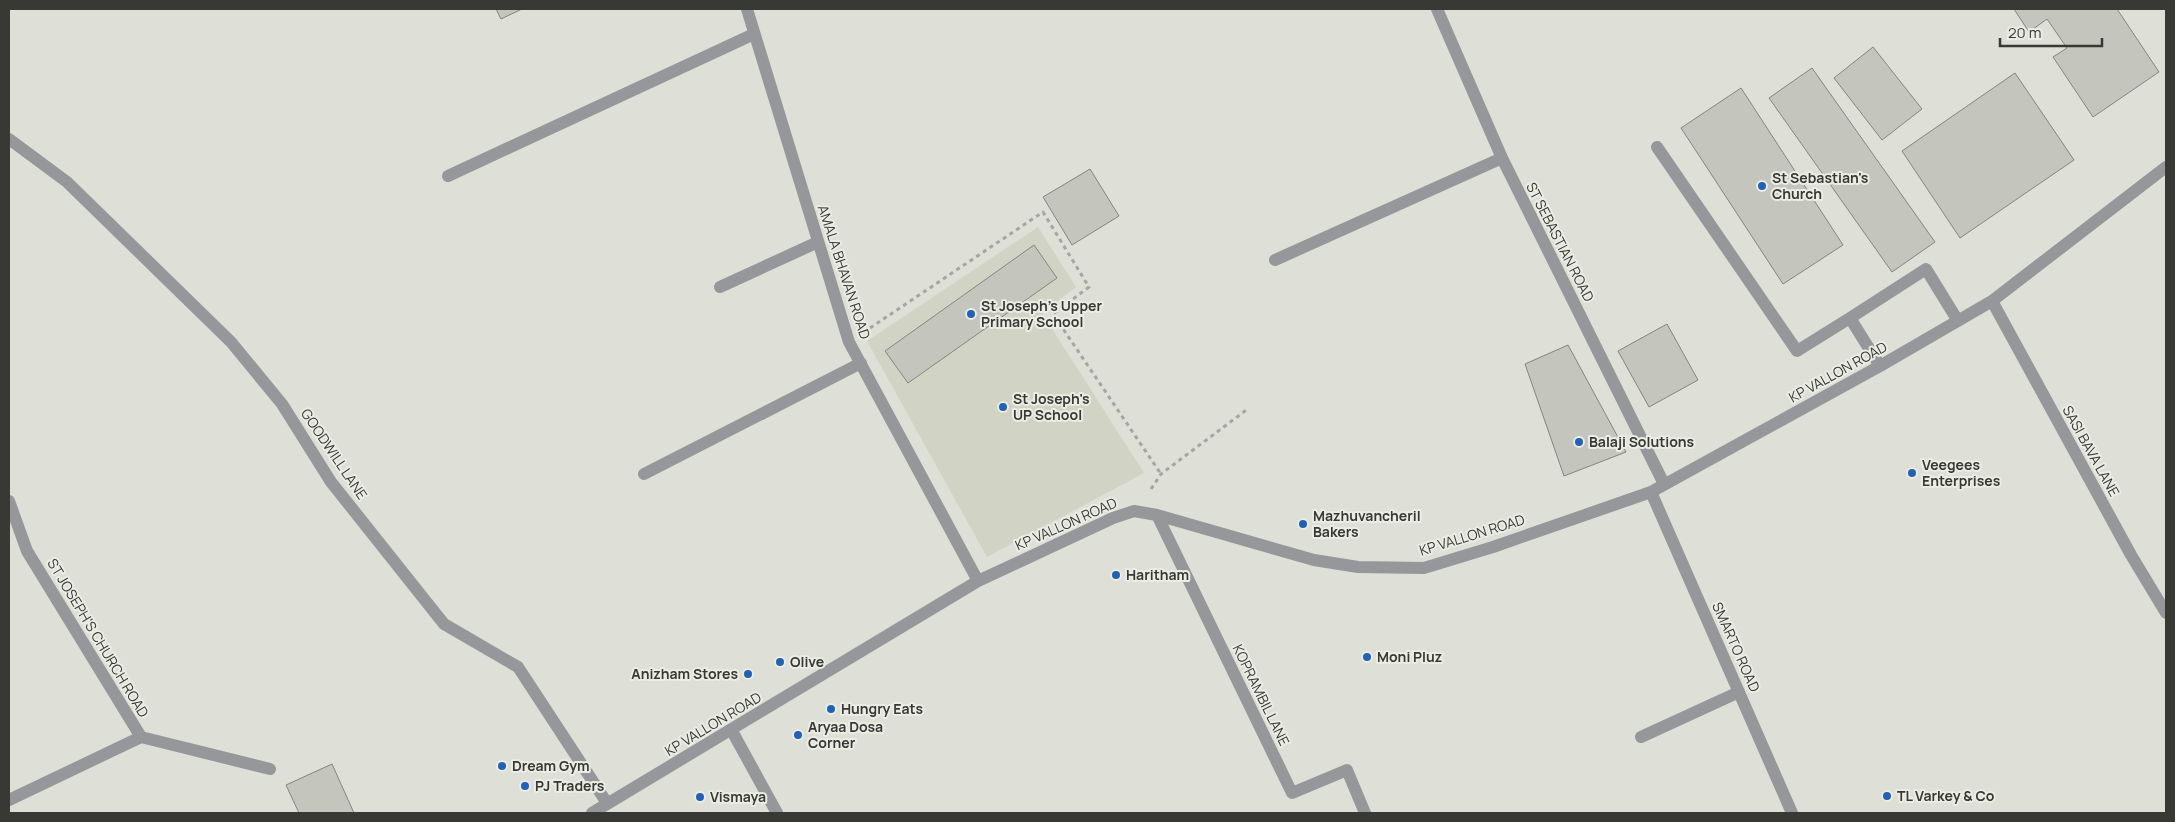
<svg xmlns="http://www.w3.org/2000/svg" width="2175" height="822" viewBox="0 0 2175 822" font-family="Manrope,sans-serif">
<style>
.built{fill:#d1d4c5}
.building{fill:#c4c6be;stroke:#84857e}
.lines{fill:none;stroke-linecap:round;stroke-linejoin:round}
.path{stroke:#a5a6a0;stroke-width:3;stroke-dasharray:4 4;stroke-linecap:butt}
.minor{stroke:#95979a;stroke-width:12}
.poi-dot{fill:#2362b3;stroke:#ebece4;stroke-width:2}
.labels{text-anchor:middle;stroke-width:4;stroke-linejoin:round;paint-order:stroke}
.poi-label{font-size:14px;font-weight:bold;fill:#383835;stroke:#ebece4;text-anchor:start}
.street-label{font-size:14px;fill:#383835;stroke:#ebece4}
</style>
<rect width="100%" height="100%" fill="#dedfd7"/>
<path class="built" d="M1038,227L1076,287L1042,313L1144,473L987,557L867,341Z"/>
<path class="building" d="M496,9H522L501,19Z
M2014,9H2117L2159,72L2093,117L2053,57L2067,48L2047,19L2029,32Z
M1873,47L1922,109L1882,140L1834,78Z
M1812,68L1935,242L1892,272L1769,98Z
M2015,73L2074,160L1960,238L1902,151Z
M1741,88L1843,245L1783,284L1681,128Z
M1090,169L1119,216L1072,245L1043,197Z
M1034,245L1057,278L908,383L885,351Z
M1667,324L1698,380L1649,407L1618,351Z
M1568,345L1626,452L1564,476L1525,364Z
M332,764L354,813H299L286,785Z"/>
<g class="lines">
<path class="path" d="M870,328L1043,212L1089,287L1053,314L1161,474
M1151,489L1161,474L1249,408"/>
<path class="minor" d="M747,9L849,342L978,581
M1437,9L1502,158L1664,484
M9,139L67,182L231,342L282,404L331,482L444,624L518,667L607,803
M1657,147L1797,351L1850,318L1880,366
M448,176L754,34
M1275,260L1502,158
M720,287L818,242
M1992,301L2131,555L2166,613
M1850,318L1926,269L1958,321
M644,474L861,363
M1651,492L1792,813
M9,501L27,551L141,737L9,800
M1157,515L1292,793L1347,770L1365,813
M732,731L777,813
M141,737L270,769
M1641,737L1739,692
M592,813L978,581L1113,518L1134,511L1157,515L1314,560L1358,567L1424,568L1493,547L1651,492L1880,366L1992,301L2166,167"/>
</g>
<g class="poi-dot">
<circle cx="1762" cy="186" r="5"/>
<circle cx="971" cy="314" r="5"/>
<circle cx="1003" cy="407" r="5"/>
<circle cx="1579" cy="442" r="5"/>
<circle cx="1912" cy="473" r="5"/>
<circle cx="1303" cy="524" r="5"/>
<circle cx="1116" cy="575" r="5"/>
<circle cx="1367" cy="657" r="5"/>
<circle cx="780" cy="662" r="5"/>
<circle cx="748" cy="674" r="5"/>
<circle cx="831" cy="709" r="5"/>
<circle cx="798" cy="735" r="5"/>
<circle cx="502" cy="766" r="5"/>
<circle cx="525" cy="786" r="5"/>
<circle cx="1887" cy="796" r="5"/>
<circle cx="700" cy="797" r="5"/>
</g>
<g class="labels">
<g class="poi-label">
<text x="1772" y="183">St Sebastian's<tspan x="1772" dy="16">Church</tspan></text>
<text x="981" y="311">St Joseph's Upper<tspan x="981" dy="16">Primary School</tspan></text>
<text x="1013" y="404">St Joseph's<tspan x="1013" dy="16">UP School</tspan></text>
<text x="1589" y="447">Balaji Solutions</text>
<text x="1922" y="470">Veegees<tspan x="1922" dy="16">Enterprises</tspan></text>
<text x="1313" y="521">Mazhuvancheril<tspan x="1313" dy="16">Bakers</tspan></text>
<text x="1126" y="580">Haritham</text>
<text x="1377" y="662">Moni Pluz</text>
<text x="790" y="667">Olive</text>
<text x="738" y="679" text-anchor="end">Anizham Stores</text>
<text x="841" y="714">Hungry Eats</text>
<text x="808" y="732">Aryaa Dosa<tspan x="808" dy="16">Corner</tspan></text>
<text x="512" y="771">Dream Gym</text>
<text x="535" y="791">PJ Traders</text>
<text x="1897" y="801">TL Varkey &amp; Co</text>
<text x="710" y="802">Vismaya</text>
</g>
<g class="street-label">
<text transform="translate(1560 242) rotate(63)" y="5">ST SEBASTIAN ROAD</text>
<text transform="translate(844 272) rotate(72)" y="5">AMALA BHAVAN ROAD</text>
<text transform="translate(1838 372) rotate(-29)" y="5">KP VALLON ROAD</text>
<text transform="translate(2091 451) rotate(61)" y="5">SASI BAVA LANE</text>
<text transform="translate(334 454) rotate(56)" y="5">GOODWILL LANE</text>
<text transform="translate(1066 524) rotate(-24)" y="5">KP VALLON ROAD</text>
<text transform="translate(1472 535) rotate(-17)" y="5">KP VALLON ROAD</text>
<text transform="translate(98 638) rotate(59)" y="5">ST JOSEPH'S CHURCH ROAD</text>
<text transform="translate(1736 647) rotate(66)" y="5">SMARTO ROAD</text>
<text transform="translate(1261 695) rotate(64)" y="5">KOPRAMBIL LANE</text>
<text transform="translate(713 724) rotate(-31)" y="5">KP VALLON ROAD</text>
</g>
</g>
<rect width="2175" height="822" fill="none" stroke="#383835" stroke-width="20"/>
<path d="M2000 38v8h102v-8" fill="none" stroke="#383835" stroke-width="2.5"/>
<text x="2008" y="38" font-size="15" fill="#383835" stroke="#ebece4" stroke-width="4" paint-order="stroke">20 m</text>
</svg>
